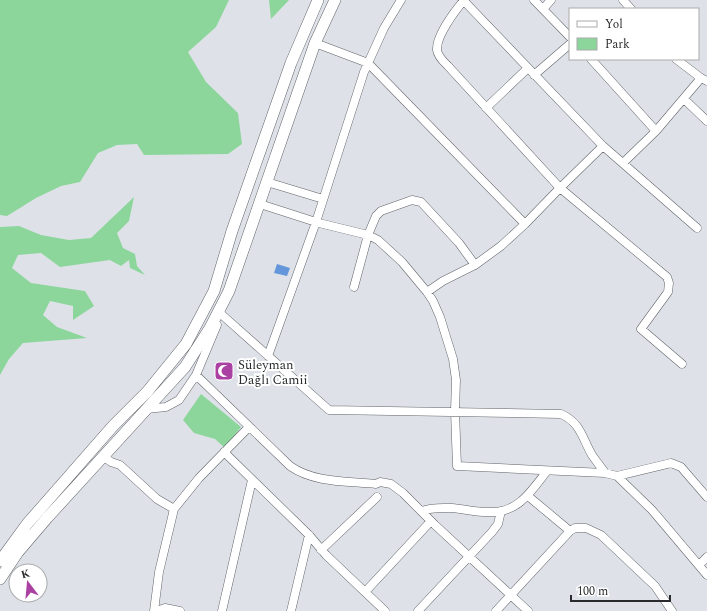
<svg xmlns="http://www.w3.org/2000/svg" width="707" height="611" viewBox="0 0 707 611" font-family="Spectral,serif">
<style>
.green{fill:#8cd69b}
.water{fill:#6396db}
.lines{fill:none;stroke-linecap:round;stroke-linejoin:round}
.street-casing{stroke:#616469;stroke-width:9}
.secondary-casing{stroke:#616469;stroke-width:12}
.street{stroke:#fff;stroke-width:8}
.secondary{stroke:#fff;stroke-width:11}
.labels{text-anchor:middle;stroke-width:4;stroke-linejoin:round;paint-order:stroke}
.poi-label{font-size:13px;fill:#282a2c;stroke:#fff;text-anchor:start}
</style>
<rect width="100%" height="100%" fill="#dee2e8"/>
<path class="green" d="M0,0H229L216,27L188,52L206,82L238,113L242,144L228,154L144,155L137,144L117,145L98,153L80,182L61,186L36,198L7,216L0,215Z
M269,0H289L271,19Z
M134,197L129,221L117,233L123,248L135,254L137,266L145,275L130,268L129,260L121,266L110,260L60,267L41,253L18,255L12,268L31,283L85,291L94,306L73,320V306L50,301L43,315L57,327L87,338L23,343L9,359L0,375V227L19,226L41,235L69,240L91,238Z
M201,394L241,427L225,448L215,439L194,433L183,420Z"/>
<path class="water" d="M277,264L290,268L287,276L274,273Z"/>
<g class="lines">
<g class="street-casing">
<path id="street" d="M463,0L603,146L697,228
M464,0C455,11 436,36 437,50C438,57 444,62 448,66L560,188L667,277L669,283L668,292L641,329L682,364
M534,0L570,37
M623,0L631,9
M543,9L551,0
M315,43L368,63L525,224
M591,59L656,131
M676,59L701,78L707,81
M534,75L570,44
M684,99L707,121
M486,108L528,68
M623,163L656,131L701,78
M267,182L323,199
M260,204L319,223L368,235L378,240L402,262L427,292L433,301L440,317L453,359L456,380L455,411L457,466L605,473L617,476L652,510L707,575
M354,287L368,235L376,216L381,211L412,200L421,202L459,243L475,265
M427,292L443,281L475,265L501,246L525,224L560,188L603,146
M221,314L329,410L561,414C581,423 582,438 592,455C596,461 601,467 605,473
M268,356L316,222L364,72L384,28L401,0
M196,375L290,466C314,483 347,481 376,484L380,482L391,484L403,493L435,525L528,611
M146,409L166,407L179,400L196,375L217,325
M224,452L309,535L326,555L385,611
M103,456L111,462L120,465L157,499L174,509
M617,476L671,463L681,467L707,497
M528,496L570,531L575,528H586L601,535L655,586L672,611
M422,511C432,507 441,508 452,508C465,509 479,513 492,512C519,512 532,490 547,471
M321,550L377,497
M699,565L707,557
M365,592L431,521
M154,611L159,572L174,509L199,478L249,427
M156,611L165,608L180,611
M222,611L252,480
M291,611L309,535
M418,611L492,532L498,524L501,511
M496,611L570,531"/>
</g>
<g class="secondary-casing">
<path id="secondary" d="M0,561L27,524L113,426L147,392L186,344L214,291L232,231L291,63L318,0
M0,579L18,552L47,518L185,367L210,328L229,291L315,43L335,0"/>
</g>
<use href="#street" class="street"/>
<use href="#secondary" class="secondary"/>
</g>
<defs>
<g id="mosque-square" transform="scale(1)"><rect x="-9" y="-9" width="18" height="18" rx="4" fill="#aa40a1" stroke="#fff"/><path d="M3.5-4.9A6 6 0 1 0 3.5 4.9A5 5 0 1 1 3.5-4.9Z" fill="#fff"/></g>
</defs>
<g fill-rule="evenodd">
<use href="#mosque-square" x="224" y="371"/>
</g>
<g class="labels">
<g class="poi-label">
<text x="238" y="369">Süleyman<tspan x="238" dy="15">Dağlı Camii</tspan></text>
</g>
</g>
<rect x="569" y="8" width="130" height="52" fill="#ffffff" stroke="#a9aaab"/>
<rect x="577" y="21" width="20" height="6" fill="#ffffff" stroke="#a9aaab"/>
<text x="605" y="28" font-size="12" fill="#282a2c">Yol</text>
<rect x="577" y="38" width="20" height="12" fill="#8cd69b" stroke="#a9aaab"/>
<text x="605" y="48" font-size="12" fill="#282a2c">Park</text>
<g transform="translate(28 583) rotate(344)"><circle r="19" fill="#ffffff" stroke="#a9aaab"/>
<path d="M0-3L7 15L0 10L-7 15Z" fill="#aa40a1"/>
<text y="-6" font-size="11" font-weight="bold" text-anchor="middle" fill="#282a2c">K</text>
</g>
<path d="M571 595v6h99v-6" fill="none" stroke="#282a2c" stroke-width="2"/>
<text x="577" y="595" font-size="12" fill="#282a2c" stroke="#ffffff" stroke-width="3" paint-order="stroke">100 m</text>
</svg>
